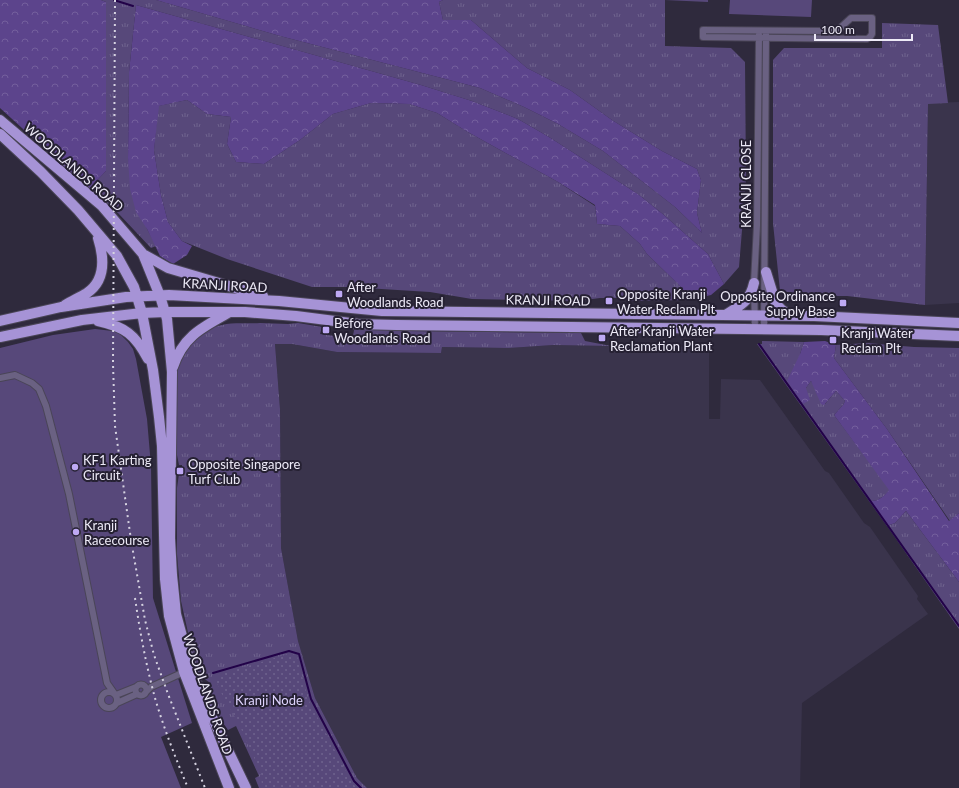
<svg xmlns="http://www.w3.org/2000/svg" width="959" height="788" viewBox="0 0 959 788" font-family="Lato,sans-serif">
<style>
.built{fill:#3a344c}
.grass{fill:url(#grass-tufts)}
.forest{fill:url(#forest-crowns)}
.park{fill:url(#park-dots)}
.pitch{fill:#57487a}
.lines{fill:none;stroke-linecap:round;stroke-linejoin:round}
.stream{stroke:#220248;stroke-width:2}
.street-casing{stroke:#4a4557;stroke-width:8}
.primary-casing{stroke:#4a4557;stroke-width:12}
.street{stroke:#6a6182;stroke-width:6}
.primary{stroke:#a693d6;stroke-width:10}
.rail{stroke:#d6d3e1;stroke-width:2;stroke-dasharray:2 4;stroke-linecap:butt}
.poi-dot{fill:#bea9f4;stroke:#262133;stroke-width:1.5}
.labels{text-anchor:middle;stroke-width:4;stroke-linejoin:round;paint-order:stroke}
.street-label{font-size:13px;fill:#edeaf7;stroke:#262133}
.poi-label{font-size:13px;fill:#edeaf7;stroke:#262133;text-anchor:start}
.park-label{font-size:13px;fill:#dfd4fe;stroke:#262133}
</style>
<defs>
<pattern id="grass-tufts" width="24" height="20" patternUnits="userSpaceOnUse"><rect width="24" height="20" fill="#57487a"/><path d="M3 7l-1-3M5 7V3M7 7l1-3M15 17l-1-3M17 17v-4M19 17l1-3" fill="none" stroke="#6f638e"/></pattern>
<pattern id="forest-crowns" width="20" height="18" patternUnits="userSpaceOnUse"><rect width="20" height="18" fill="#5c448c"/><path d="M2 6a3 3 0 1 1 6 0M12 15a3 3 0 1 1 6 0" fill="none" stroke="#745f9d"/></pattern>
<pattern id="park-dots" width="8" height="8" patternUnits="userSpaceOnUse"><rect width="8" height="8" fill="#57487a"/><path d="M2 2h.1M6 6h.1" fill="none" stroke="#6f638e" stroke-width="1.8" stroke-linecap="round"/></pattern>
</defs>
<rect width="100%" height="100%" fill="#2f2a3d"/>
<path class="built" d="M959,102V303L925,305L928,103Z
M275,343L292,344L337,352L441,353L442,347L509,348L553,345L709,347V419H720L721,379L760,380L825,471L829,473L864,523L870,527L918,596L917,599L928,614L802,703L800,788H367L357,778L315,698L298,641L281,548L280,409Z"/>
<path class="grass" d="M101,0H156L280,36L480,88L524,107L558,124L603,151L675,207L702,233L697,213L701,180L697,169L662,151L612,120L570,90L527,68L471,20H443L439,2L443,0H708V2L665,0V46L731,48L745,62L746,181L739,267L724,284L708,254L664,215L638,194L549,137L518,119L472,101L421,85L136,5L129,72L128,158L147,229L156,246L151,248L118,213L89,189L106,171V2Z
M882,23L938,25L948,103L928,104L925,305L847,296H826L813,300L790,299L780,291L773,223V60L784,48H882Z
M187,100L207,114L231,117L227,144L236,162L264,164L300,140L333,114L371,103L409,104L437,113L466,131L558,182L595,206L597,224L620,226L640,244L647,254L681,287L690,300L631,301L618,298H600L577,301L472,299L430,292L349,287H312L227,259L182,241L168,222L161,195L154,150L158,106Z
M260,323L288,324L298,323L322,327L320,334L342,337H353L354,330L366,329L410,331L581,333L585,341L611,346L553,345L509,348L442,347L441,353L337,352L292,344H275L280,409L281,548L298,641L315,698L357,778L367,788H259L255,778L259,776L236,726L228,730L209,702L206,695L212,686L209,682L200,676L191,646L181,601L177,554V488L179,474H182V465H179L177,455L176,375C182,351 197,330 222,325C234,322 248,324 260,323Z
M762,341L804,342L800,354L806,388L811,381L825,404L836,391L845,401L843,405L834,415L890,490C885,496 877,502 869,501L757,344H762Z
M867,343L914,347L959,348V513L950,521L887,429L834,358L836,345Z
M906,511L959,582V629L887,526L895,523Z"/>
<path class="forest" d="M0,0H101L106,2V171L89,189L0,108Z
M156,0H443L439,2L443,20H471L527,68L570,90L612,120L662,151L697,169L701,180L697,213L702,233L675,207L603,151L558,124L524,107L480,88L280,36Z
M136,5L421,85L472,101L518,119L549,137L638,194L664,215L708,254L724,284L711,295L690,300L681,287L647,254L640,244L620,226L597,224L595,205L558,182L466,131L437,113L409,104L371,103L333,114L300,140L264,164L236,162L227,144L231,117L207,114L187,100L159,106L154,150L161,195L168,222L182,241L192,246L187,255L173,264L160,256L147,229L136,212L130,189L128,158L129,72Z
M825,341L836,345L834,358L887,429L949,521L959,513V582L906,511L895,523L887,526L869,501C877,502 885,496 889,490L834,415L843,405L845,401L836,391L824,405L821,404L811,381L806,388L810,400L803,404L787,381L800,354L804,342Z"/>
<path class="park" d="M291,653L297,656L308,699L352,783L357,788H262L261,773L238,722L219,689L215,676Z"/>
<path class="pitch" d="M730,0H812L811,17L729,14Z
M95,329L113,331L120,334L128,342L133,349L136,359L147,419L151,466L153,598L192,723L161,737L181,788H0V348L53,335Z"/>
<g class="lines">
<path class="stream" d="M114,0L133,6
M759,344L959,626
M213,673L289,651L299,654L311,699L354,781L361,788"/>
<g class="street-casing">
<path id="street" d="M851,18H872V34L870,37L867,39L703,37V30L832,31L839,29Z
M755,329L754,283L757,225L759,35
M764,329L766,34
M0,378L15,375L32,383L39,389L46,406L69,494L107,683L114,693
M135.5 690a5.5 5.5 0 1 1 11 0a5.5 5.5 0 1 1-11 0Z
M101 700a8 8 0 1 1 16 0a8 8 0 1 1-16 0Z
M145,693L151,687L184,672
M116,695L136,687
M117,703L137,694"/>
</g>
<g class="primary-casing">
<path id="primary" d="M0,120L102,206L143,254L160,296L167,319L172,372L170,538L172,575L176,614L182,636L199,690L246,788
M0,134L41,172L78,210L117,256L134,287L142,313L153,370L159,417L162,446L165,579L169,616L184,672L229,788
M143,254L168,268L263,296
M766,272L776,304L782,310L790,315
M65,305C72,301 80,297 87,293C106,280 104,257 98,238
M727,314C741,305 750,301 754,283
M0,321L61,307L126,297L169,295L279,301L382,311L814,316L959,323
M98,321C125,327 135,334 148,359
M0,337L82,320L142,313L165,312H245L296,316L358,324L396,325L821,330L959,336
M173,367C183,336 203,327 230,312"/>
</g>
<use href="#street" class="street"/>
<use href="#primary" class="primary"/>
<path class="rail" d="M115,0L113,364L115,426L131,540L145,620L154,655L168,694L205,788
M135,598C140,632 146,665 155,698C164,729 176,759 188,788"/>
</g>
<g class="poi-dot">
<rect x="335" y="290" width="8" height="8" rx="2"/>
<rect x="605" y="297" width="8" height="8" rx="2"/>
<rect x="839" y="299" width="8" height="8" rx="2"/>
<rect x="322" y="326" width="8" height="8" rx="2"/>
<rect x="598" y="334" width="8" height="8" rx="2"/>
<rect x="829" y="336" width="8" height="8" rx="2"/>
<circle cx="75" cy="467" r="4"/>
<rect x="176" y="467" width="8" height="8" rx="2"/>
<circle cx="76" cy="532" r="4"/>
</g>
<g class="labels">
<g class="street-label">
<text transform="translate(74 167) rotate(41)" y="5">WOODLANDS ROAD</text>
<text transform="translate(746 184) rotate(-90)" y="5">KRANJI CLOSE</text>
<text transform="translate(225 285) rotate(3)" y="5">KRANJI ROAD</text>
<text transform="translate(548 300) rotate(1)" y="5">KRANJI ROAD</text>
<text transform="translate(208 694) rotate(71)" y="5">WOODLANDS ROAD</text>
</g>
<g class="poi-label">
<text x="347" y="292">After<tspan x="347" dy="15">Woodlands Road</tspan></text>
<text x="617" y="299">Opposite Kranji<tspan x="617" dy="15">Water Reclam Plt</tspan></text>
<text x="835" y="301" text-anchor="end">Opposite Ordinance<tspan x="835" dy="15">Supply Base</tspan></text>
<text x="334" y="328">Before<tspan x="334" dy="15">Woodlands Road</tspan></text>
<text x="610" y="336">After Kranji Water<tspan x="610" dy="15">Reclamation Plant</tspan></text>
<text x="841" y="338">Kranji Water<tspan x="841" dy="15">Reclam Plt</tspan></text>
<text x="83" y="465">KF1 Karting<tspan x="83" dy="15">Circuit</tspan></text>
<text x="188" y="469">Opposite Singapore<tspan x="188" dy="15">Turf Club</tspan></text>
<text x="84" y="530">Kranji<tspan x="84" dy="15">Racecourse</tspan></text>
</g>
<g class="park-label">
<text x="269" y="705">Kranji Node</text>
</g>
</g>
<path d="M815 34v6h97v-6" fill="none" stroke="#edeaf7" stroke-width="2"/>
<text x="821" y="34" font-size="12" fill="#edeaf7" stroke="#262133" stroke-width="3" paint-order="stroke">100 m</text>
</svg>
